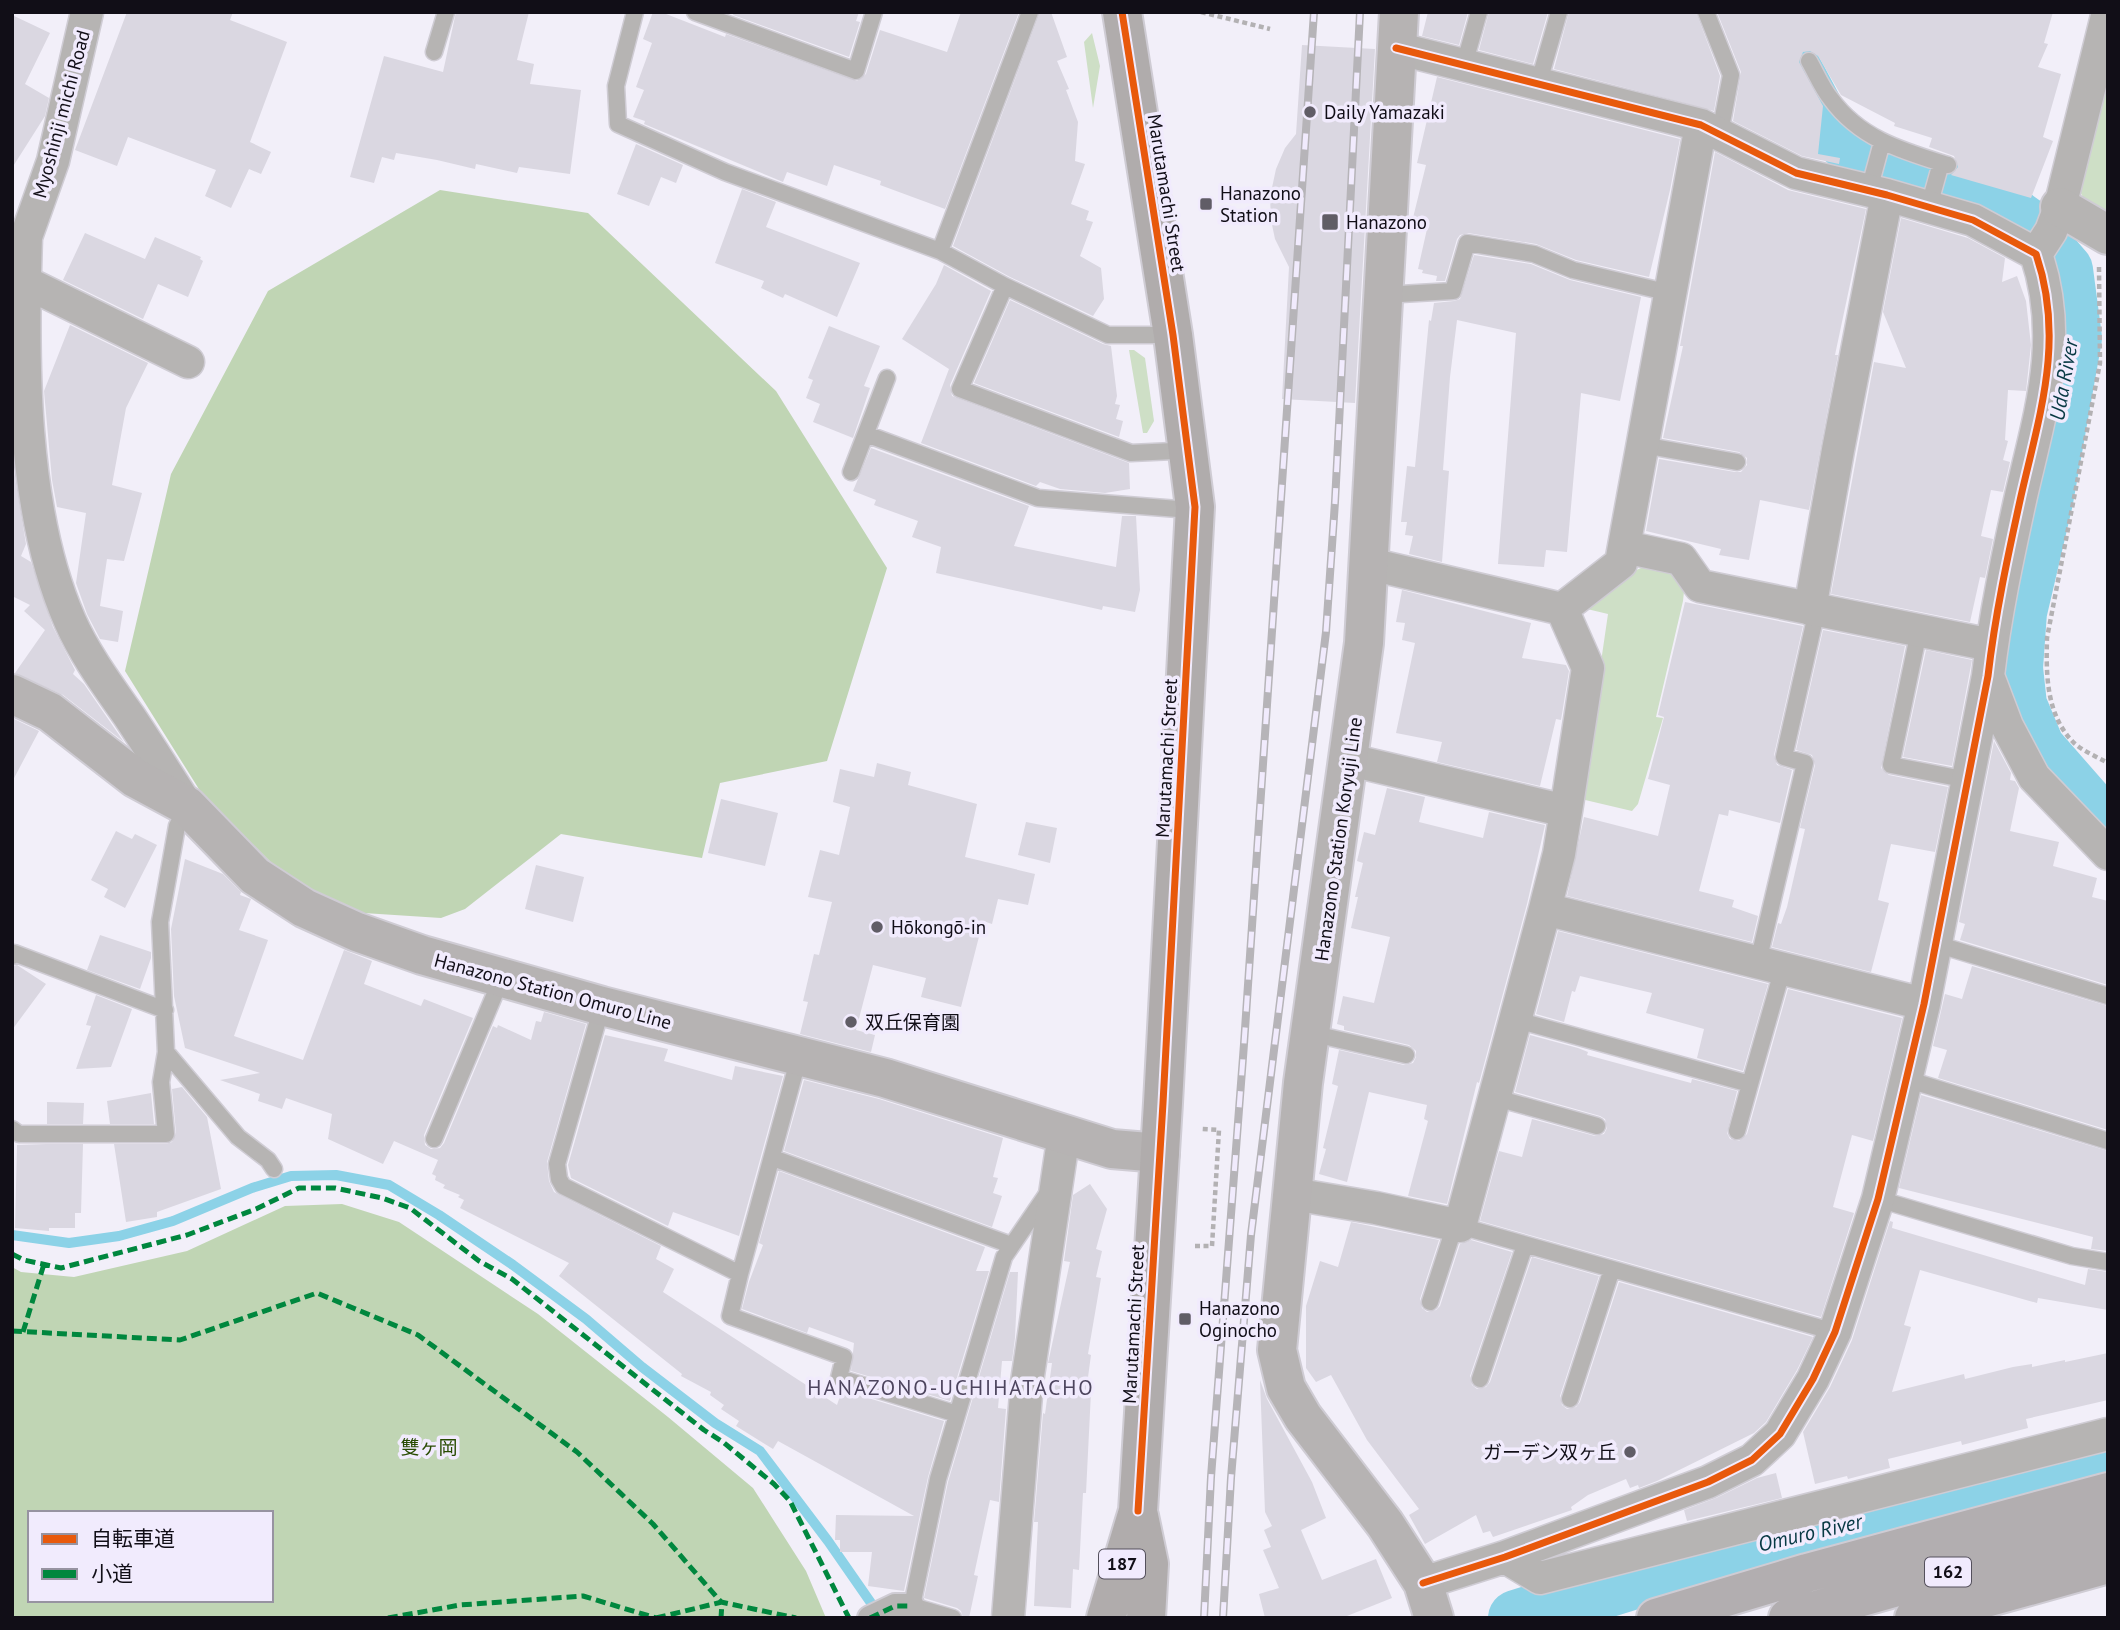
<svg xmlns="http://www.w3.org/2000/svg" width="2120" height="1630" viewBox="0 0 2120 1630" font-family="'PT Sans','Noto Sans JP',sans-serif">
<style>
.green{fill:#cedfc6}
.forest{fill:#c0d5b4;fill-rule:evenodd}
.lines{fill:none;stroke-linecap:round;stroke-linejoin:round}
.stream{stroke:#8cd2e7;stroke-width:10}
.river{stroke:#8cd2e7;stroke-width:56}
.building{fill:#dad7e1}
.service-casing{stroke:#cfccd4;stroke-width:19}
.pedestrian-casing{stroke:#cfccd4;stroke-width:28}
.minor-casing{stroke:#cfccd4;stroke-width:35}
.tertiary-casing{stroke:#cfccd4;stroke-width:42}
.secondary-casing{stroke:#cfccd4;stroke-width:42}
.primary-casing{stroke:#cfccd4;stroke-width:42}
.trunk-casing{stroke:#cfccd4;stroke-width:42}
.path{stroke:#b3b1b3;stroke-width:4.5;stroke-dasharray:5 3.5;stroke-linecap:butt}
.service{stroke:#b6b4b3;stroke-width:16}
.pedestrian{stroke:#b6b4b3;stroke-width:24}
.minor{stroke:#b6b4b3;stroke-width:32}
.tertiary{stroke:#b6b4b3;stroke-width:38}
.secondary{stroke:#b6b3b3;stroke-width:38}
.primary{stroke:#b0acac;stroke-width:38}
.trunk{stroke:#b2aeb0;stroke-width:38}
.rail-casing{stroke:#b6b4b8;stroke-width:8}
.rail{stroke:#f1ebfd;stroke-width:5;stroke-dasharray:16;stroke-linecap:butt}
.quiet{stroke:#00873e;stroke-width:5;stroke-dasharray:10 5;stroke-linecap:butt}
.cycleway-casing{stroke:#f1ebfd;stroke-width:11}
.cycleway{stroke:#e8590c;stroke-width:7}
.poi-dot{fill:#605d66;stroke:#f1ebfd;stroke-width:2.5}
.labels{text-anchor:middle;stroke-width:7;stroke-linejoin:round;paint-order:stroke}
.shield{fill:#f1ebfd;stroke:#54505c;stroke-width:2}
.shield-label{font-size:18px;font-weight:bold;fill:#110e17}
.poi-label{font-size:19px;fill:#110e17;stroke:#f1ebfd;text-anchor:start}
.street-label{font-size:19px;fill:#110e17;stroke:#f1ebfd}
.park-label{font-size:19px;fill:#284b01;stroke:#f1ebfd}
.water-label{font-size:21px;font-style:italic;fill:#083944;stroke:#f1ebfd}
.neighbourhood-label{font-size:21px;letter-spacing:2px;fill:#4d455e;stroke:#f1ebfd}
</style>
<rect width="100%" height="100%" fill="#f2eff9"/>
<path class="green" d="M1092,33L1100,66L1093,108L1084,42Z
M2108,60V221L2091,212L2077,186Z
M1129,350H1134L1145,358L1154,421L1147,433H1143Z
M1654,562L1678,569L1685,582L1683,601L1656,717L1663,718L1638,804L1632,811L1581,799L1608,614L1587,609L1595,589Z"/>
<path class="forest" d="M440,190L588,213L776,391L887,568L827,761L720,783L702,858L561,834L465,909L441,918L348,912L295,886L202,794L125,671L171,474L268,291Z
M342,1204L399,1222L538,1314L668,1417L753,1488L806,1571L826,1618H12V1267L21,1272L74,1277L187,1251L285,1206ZM30,1513H271V1600H30Z"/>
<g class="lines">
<path class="stream" d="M12,1235L69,1243L119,1236L173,1221L252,1188L291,1176L336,1175L389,1185L439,1215L513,1265L586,1319L642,1367L715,1423L760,1451L828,1541L878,1613"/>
<path class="river" d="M1785,52L1821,120L1858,152L1896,171L1995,203L2026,225L2065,270L2074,338L2045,501L2019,612L2015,668L2019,705L2037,748L2108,829
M1516,1618L1721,1554L2108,1462"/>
</g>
<path class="building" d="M127,12H233L230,20L287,42L250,142L271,152L261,174L249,169L231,208L205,196L216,170L128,137L117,166L75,150Z
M456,12H529L517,60L534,64L530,84L581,90L570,174L519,167L517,173L476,164L475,169L437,160L396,153L394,160L382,157L374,183L350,177L384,56L443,72Z
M653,12H661L725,37L726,34L857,81L866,74L880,30L947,52L961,12H1019L945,209L880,185L881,181L834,165L827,186L787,172L783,182L644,124L645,121L633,117L644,90L636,87L652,43L643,39Z
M734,12H859L856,21L860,22L849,57L733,15Z
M1040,12H1051L1067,57L1057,61L1069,89L1066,90L1078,122L1075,161L1085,164L1071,204L1089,211L1086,220L1093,222L1080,256L1101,268L1102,278L1104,299L1093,316L1010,277L953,246Z
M1428,12H1468L1459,45L1422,36Z
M1489,12H1548L1533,64L1479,50Z
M1569,12H1696L1720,76L1714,111L1554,69Z
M1717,12H2053L2044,43L2048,44L2038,67L2061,74L2043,137L2053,141L2031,198L1951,175L1958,167L1954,156L1929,147L1932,138L1894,126L1895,123L1841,95L1818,56L1810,51L1803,52L1799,62L1823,106L1818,154L1840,158L1839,164L1802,156L1733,121L1741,72Z
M12,15L50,33L25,84L49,98L45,116L12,168Z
M1302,45L1375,49L1355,403L1282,399L1289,267L1275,239L1271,220L1270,197L1276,169L1285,148L1296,134Z
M1437,77L1680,139L1670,190L1649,277L1576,260L1536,244L1468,233L1460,235L1457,239L1445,281H1436L1437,276L1422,273L1423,270L1418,269L1427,229L1411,226L1426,165L1417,163Z
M636,144L683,165L676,183L661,177L649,206L617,194Z
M1715,152L1788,190L1866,209L1835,355H1838L1809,510L1760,500L1749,560L1719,555L1721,549L1646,531L1659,459L1735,472H1741L1747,465V458L1739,452L1663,438L1683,346H1680Z
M742,189L776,202L766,227L860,263L837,317L785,294L783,298L761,288L764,281L715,263Z
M1901,218L1968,238L2005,258L2002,282L2017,276L2026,301L2031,345L2026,391L2008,390L2005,440L2008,441L2003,460L2010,462L2003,492L1991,490L1981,536L1993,539L1985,578L1980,577L1970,622L1831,594L1874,362L1906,368L1883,312Z
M85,233L145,259L155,237L201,257L200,259L203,261L188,297L158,284L143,319L63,280Z
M1474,255L1531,264L1570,280L1641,297L1620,401L1581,393L1567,552L1546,550L1544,567L1498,564L1516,333L1457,320L1450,377L1443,470L1449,471L1442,562L1409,554L1413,536L1405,535L1407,522H1401L1407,466L1415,467L1429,320L1431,321L1434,303L1454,301L1460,299Z
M944,265L991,291L950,385L952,396L1129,463L1130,489L1105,493L1060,489L1040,482L1036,486L921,443L949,369L902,339L936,284Z
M1010,300L1103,344L1111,346L1117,396L1115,404L1120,405L1116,419L1123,421L1119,437L974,383Z
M70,325L148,363L126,408L112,485L142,493L124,561L107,559L100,606L123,611L118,642L100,639L87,614L76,583L86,513L57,507L52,480L44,391Z
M829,326L880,346L864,386L870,388L853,438L813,422L820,404L806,398L813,380L808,378Z
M871,448L1029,506L1014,546L1116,567L1122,516H1136L1140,590L1135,612L1103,606L1102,610L936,573L941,547L912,537L918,521L874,505L876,500L853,491Z
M14,471L26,544L21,556L31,562L53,627L75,670L73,674L84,684L124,742L63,695L15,673L45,630L24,611L30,605L12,596Z
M1402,590L1531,623L1522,658L1566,665L1569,671L1561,720L1556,719L1540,786L1437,762L1442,742L1396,733L1415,643L1402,640L1405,623L1396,622Z
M1685,602L1803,626L1774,755L1777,765L1792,770L1780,823L1729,810L1728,816L1719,814L1699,891L1734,900L1732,907L1758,916L1752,942L1567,896L1584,817L1658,836L1670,785L1648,779L1664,717L1658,715Z
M1823,630L1905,646L1881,768L1889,775L1948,787L1935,852L1891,844L1878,900L1889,903L1871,972L1772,947L1778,923L1781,924L1787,907L1805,829L1800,828L1815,765L1812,755L1796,750Z
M1926,650L1972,660L1952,766L1903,757Z
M12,718L39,731L12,782Z
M1994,741L2011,773L2010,780L2015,781L2019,788L2010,831L2059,842L2053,866L2097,878L2092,897L2108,901V985L1960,940L1965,924L1959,922Z
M877,763L911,772L908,785L977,804L965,857L1035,874L1028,905L998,899L992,924L983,921L961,1007L921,997L926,978L873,965L856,1030L875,1035L871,1052L800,1034L808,1002L803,1001L814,954L819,955L832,902L808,897L820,850L839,855L850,807L833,802L840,769L874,777Z
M1387,788L1425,797L1419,822L1483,838L1489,812L1545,825L1527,904L1479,1083L1477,1082L1447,1204L1408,1196L1428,1121L1424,1119L1427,1105L1369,1092L1347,1182L1319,1174L1326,1149L1323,1148L1338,1086L1332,1084L1339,1050L1404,1065L1413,1063L1416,1057V1051L1409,1045L1344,1030V1026L1337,1024L1343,996L1374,1003L1390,937L1351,928L1358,897H1355L1363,863L1357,861L1364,832L1375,835Z
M721,799L778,813L765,866L708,853Z
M1026,822L1057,828L1050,863L1018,855Z
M116,831L132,839L135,834L157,845L125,908L104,897L108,889L91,880Z
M185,859L223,874L241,892L240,895L251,899L239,930L268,940L234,1036L303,1060L344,950L372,961L364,984L421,1006L424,999L473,1018L424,1135L425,1145L431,1149L440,1148L444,1143L493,1026L497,1028L498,1025L531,1040L536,1021L541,1022L544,1012L586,1024L547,1162L549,1181L554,1192L661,1246L656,1259L674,1269L663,1292L837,1405L842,1390L944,1421L928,1477L904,1591L868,1586L872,1552H840V1540H835L836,1515L914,1516L778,1441L773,1449L736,1426L739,1421L721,1409L724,1405L710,1395L711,1392L681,1376L682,1374L559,1276L569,1263L460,1208L464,1200L458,1197L460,1195L443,1188L445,1185L435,1180L436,1176L432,1174L438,1160L394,1141L383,1164L328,1139L332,1114L286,1098L282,1109L258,1101L260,1094L220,1080L260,1073L185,1048L174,996L171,929Z
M536,865L584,877L573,922L525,909Z
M1558,931L1768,984L1743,1071L1697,1058L1704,1029L1646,1013L1652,993L1580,976L1575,992L1572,991L1564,1022L1536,1014Z
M100,935L151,952V958L140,989L87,970Z
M17,965L46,984L12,1030V966Z
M1972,966L2108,1006V1130L1938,1078L1947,1050L1933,1046L1945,994L1962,999Z
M1788,989L1902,1018L1873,1141L1852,1135L1833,1207L1854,1213L1821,1317L1480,1221L1499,1151L1522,1157L1532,1119L1595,1136L1604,1134L1607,1128L1605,1119L1600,1116L1515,1092L1530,1035L1578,1048L1588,1052L1587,1055L1635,1068L1691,1083L1692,1079L1737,1091L1727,1133L1730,1139L1739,1141L1747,1134Z
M96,995L132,1009L111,1067L76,1069L91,1026L86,1025Z
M605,1035L668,1049L664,1061L732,1080L735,1066L783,1076L739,1236L673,1212L668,1226L571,1178L568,1165Z
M804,1080L879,1099L1003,1138L993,1177L998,1178L993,1193L1002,1196L992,1227L784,1151Z
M182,1087L207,1117L221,1189L157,1212V1217L126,1222L114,1144H166L172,1142L176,1133L172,1089Z
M151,1093L154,1124H110L107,1101Z
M1921,1095L2108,1151V1251L2091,1249L2093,1237L1899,1188Z
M47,1102L84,1103L83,1124H47Z
M46,1144H83L81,1213H75V1228H49V1231L15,1228L17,1145Z
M779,1171L985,1247L976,1271H989L950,1401L851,1371L854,1343L809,1327L807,1333L742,1309L749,1282L763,1245L759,1243Z
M1090,1184L1107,1209L1096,1249L1102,1251L1096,1277L1101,1278L1088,1354L1091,1355L1086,1392H1091L1086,1493H1083L1079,1570L1073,1569L1071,1608L1034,1606L1038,1522H1034L1043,1413L1045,1414L1052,1363H1048L1070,1262L1064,1261L1073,1195Z
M1890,1221L1893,1222L1892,1228L2085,1285L2088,1269L2108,1272V1310L2038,1298L2037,1303L1920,1270L1904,1325L1911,1327L1892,1392L1964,1374L1965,1379L2013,1367L2032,1364V1367L2065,1360V1362L2108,1353V1400L2026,1419L2028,1428L1962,1445L1961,1441L1888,1459L1890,1468L1848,1479L1847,1476L1815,1484L1803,1432L1830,1387L1852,1340Z
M1351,1222L1439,1240L1420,1299L1422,1308L1427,1312L1436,1310L1440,1306L1460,1244L1471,1240L1512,1252L1470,1376L1472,1385L1477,1389L1486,1387L1490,1382L1532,1257L1599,1276L1560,1396L1562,1405L1567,1409L1576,1407L1580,1402L1619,1282L1813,1337L1797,1370L1766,1422L1754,1433L1657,1481L1639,1488L1638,1485L1630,1488L1626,1479L1588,1495L1571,1507L1572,1510L1493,1537L1490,1531L1483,1533L1476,1515L1425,1544L1409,1515L1419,1509L1367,1440L1331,1375L1316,1382L1306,1368V1306L1320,1261L1338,1267Z
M1010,1272H1018L1015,1338L1012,1361H1002L998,1408L1006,1409L999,1502L990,1500L974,1575L978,1576L969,1618H963L961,1611L957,1608L924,1598L948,1482Z
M1260,1380L1267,1399L1312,1482L1326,1518L1301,1530L1322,1580L1376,1559L1392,1598L1342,1618H1265L1259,1594L1279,1588L1263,1550L1271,1547L1264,1530L1272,1526L1265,1512Z
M1776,1473L1782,1498L1687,1521L1684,1510L1716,1498L1757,1478Z"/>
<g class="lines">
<g class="service-casing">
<path id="service" d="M635,12L616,86L618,124L725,172L940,251L1005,286L1108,335H1173
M695,12L856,71L874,12
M1706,12L1731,75L1720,133
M434,52L446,12
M1809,61C1816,73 1822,88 1831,99C1860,139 1903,151 1948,165
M1464,65L1479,12
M1538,85L1559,12
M1869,190L1882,142
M1929,206L1941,163
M940,251L1030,12
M1005,286L960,389L1131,453L1174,451L1186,446
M1383,295L1453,291L1467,243L1534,254L1573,270L1670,293
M866,434L1038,498L1178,509L1194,507
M1643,445L1737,462
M851,472L887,378
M1919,631L1891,765L1968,780
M187,806L177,826L160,922L166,1052L238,1137L268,1160L274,1169
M1936,944L2108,996
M12,956L14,953L165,1010
M1758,962L1805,763L1784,757L1817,610
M602,1006L557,1164L559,1179L563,1186L740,1274L799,1057
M1513,1019L1750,1084L1783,968
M1310,1033L1406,1055
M1906,1079L2108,1141
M1493,1097L1597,1126
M12,1129L19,1134H166L161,1082L166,1052
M1737,1131L1750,1084
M434,1139L502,977
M773,1158L1011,1245
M1878,1199L2072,1256L2108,1262
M1460,1226L1835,1332
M740,1274L730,1316L844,1357L839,1378L957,1414
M1430,1302L1455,1225
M1480,1379L1525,1245
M1570,1399L1612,1269
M953,1618L912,1606L938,1479L1004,1257L1049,1191"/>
</g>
<g class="pedestrian-casing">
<path id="pedestrian" d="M870,1618L895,1606H912"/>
</g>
<g class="minor-casing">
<path id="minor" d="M1396,48L1701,125L1796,173L1887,195L1973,220L2036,254C2065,339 2040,413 2021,496C2008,555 1995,615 1988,676L1924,1004L1878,1199L1835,1332L1813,1379L1780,1434L1752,1460L1708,1482L1505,1557L1423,1583
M26,237C22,356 21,510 70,621C85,655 108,686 129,716C149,746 168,776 187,806
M12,251L26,237L53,161L87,12
M2036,254L2051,231L2060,207L2108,12
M25,282L188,362
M1625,547L1681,559L1700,586L1991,645
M1370,564L1562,609L1588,668L1566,811
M1562,609L1621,563L1701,125
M1810,609L1838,450L1887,195
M1988,676L2007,726L2034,777L2108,854
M1350,760L1566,811L1559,854L1545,909
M1293,1194L1376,1208L1460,1226L1545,909L1924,1004
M1505,1557L1540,1578L2108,1434
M1008,1618L1027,1382L1064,1134"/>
</g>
<g class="tertiary-casing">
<path id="tertiary" d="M2060,207L2108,235"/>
</g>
<g class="secondary-casing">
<path id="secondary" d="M1399,12L1364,643L1303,1083L1277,1350L1286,1388L1303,1417L1385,1524L1423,1583L1434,1618
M12,694L50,712L135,778L187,806L255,876L304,908L357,932L422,955L602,1006L885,1078L1112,1149L1160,1153"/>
</g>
<g class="primary-casing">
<path id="primary" d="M1139,1516L1149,1564L1146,1618
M1106,1618L1138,1511L1163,1103L1195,507L1173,335L1122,12"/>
</g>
<g class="trunk-casing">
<path id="trunk" d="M1656,1618L1807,1573L2108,1492
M1788,1618L2108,1527
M1914,1618L2108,1564"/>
</g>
<path class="path" d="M1201,12L1270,29
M2099,267L2100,363L2047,638C2046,675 2046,715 2074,743C2083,751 2097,757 2108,763
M1195,1246H1212L1219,1130L1202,1129"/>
<use href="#service" class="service"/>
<use href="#pedestrian" class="pedestrian"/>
<use href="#minor" class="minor"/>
<use href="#tertiary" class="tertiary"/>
<use href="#secondary" class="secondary"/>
<use href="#primary" class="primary"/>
<use href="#trunk" class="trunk"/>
<g class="rail-casing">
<path id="rail" d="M1204,1618L1211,1477L1244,1044L1314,12
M1223,1618L1231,1478L1251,1235L1326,632L1335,502L1360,12"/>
</g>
<use href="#rail" class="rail"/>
<path class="quiet" d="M12,1254L24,1260L61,1268L187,1235L256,1209L299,1188H335L382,1198L410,1208L479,1261L512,1279L704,1430L723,1442L774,1484L790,1501L849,1618
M12,1331L180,1340L317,1293L418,1335L577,1452L653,1524L721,1602L796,1618
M23,1332L44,1264
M388,1618L460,1605L583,1596L656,1618
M656,1618L722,1602L721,1618
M870,1618L895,1606H912"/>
<g class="cycleway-casing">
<path id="cycleway" d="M1122,12L1173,335L1195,507L1163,1103L1138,1511
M1396,48L1701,125L1796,173L1887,195L1973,220L2036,254C2065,339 2040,413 2021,496C2008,555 1995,615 1988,676L1924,1004L1878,1199L1835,1332L1813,1379L1780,1434L1752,1460L1708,1482L1505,1557L1423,1583"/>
</g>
<use href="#cycleway" class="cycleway"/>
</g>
<g class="poi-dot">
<circle cx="1310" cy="112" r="7"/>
<rect x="1199" y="197" width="14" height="14" rx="3.5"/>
<rect x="1321" y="213" width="18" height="18" rx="3.5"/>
<circle cx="877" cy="927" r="7"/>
<circle cx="851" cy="1022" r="7"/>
<rect x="1178" y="1312" width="14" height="14" rx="3.5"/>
<circle cx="1630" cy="1452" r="7"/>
</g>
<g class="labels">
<g class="shield">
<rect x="1099" y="1549.5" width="46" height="29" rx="5"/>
<rect x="1925" y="1557.5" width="46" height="29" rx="5"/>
</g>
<g class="shield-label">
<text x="1122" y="1570">187</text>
<text x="1948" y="1578">162</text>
</g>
<g class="poi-label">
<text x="1324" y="119">Daily Yamazaki</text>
<text x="1220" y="200">Hanazono<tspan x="1220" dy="22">Station</tspan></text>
<text x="1346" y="229">Hanazono</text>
<text x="891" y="934">Hōkongō-in</text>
<text x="865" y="1029">双丘保育園</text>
<text x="1199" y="1315">Hanazono<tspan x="1199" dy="22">Oginocho</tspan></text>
<text x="1616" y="1459" text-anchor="end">ガーデン双ヶ丘</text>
</g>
<g class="street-label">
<text transform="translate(61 114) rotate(-75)" y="7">Myoshinji michi Road</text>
<text transform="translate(1167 193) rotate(81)" y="7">Marutamachi Street</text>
<text transform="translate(1166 758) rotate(-87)" y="7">Marutamachi Street</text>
<text transform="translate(1338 839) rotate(-82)" y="7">Hanazono Station Koryuji Line</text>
<text transform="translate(553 991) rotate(15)" y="7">Hanazono Station Omuro Line</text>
<text transform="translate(1133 1324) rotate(-87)" y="7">Marutamachi Street</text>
</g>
<g class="park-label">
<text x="429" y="1454">雙ヶ岡</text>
</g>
<g class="water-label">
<text transform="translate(2064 380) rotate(-80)" y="7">Uda River</text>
<text transform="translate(1810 1533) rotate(-13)" y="7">Omuro River</text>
</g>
<g class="neighbourhood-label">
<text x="951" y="1395">HANAZONO-UCHIHATACHO</text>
</g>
</g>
<rect width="2120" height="1630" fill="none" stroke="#110e17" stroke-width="28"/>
<rect x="28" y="1511" width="245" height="91" fill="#f1ebfd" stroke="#9793a1" stroke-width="2"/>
<rect x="42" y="1534" width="35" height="10" fill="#e8590c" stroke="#9793a1" stroke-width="2"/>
<text x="91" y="1546" font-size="21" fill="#110e17">自転車道</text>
<rect x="42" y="1569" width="35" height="10" fill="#00873e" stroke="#9793a1" stroke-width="2"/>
<text x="91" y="1581" font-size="21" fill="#110e17">小道</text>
</svg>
